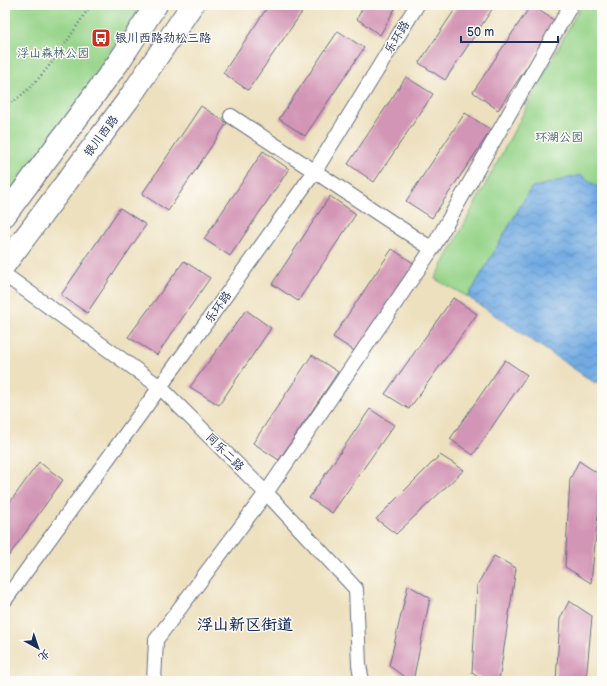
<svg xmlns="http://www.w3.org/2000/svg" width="607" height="686" viewBox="0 0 607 686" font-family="'Balsamiq Sans','LXGW WenKai TC',sans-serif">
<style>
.park{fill:#97d48a;stroke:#598274}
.water{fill:url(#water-waves);stroke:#466da0}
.building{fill:#d395b5}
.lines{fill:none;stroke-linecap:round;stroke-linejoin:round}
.street-casing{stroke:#646d80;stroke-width:16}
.primary-casing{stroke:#646d80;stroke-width:24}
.path{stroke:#646d80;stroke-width:2.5;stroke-dasharray:1 3;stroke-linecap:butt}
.street{stroke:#fff;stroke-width:14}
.primary{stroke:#fff;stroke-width:22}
.labels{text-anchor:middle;stroke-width:3;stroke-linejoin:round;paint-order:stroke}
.street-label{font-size:12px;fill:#1b2f5e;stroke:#fdfcf7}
.poi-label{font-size:12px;fill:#1b2f5e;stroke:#fdfcf7;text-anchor:start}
.park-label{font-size:12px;fill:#40616b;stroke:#fdfcf7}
.district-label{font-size:16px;font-weight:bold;fill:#1b2f5e;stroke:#fdfcf7}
</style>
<defs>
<pattern id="water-waves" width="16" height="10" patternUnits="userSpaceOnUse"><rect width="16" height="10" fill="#72abe2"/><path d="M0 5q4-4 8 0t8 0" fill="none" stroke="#5d8cba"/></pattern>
</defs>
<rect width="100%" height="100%" fill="#fdfcf7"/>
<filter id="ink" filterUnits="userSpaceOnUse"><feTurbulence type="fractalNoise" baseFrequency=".025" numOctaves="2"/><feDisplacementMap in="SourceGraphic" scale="8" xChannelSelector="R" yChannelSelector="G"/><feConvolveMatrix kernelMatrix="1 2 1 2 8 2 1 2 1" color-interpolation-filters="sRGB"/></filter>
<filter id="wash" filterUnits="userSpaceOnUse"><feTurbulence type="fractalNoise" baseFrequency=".012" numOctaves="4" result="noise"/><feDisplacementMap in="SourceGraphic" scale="16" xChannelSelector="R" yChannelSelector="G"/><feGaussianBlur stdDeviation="0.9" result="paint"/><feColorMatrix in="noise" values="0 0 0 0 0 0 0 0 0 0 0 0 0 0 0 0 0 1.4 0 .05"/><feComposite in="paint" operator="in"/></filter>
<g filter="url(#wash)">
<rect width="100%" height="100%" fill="#ede0be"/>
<path class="park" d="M5,5H142L5,211Z
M581,5H602V190L581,175L531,188L468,297L435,279Z"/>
<path class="water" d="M581,175L602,190V380L595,383L468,297L531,188Z"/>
<g id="blocks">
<path class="building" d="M269,5H307L248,90L223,73Z
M364,5H397L380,35L357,19Z
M458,5H495L445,80L419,63Z
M531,5L557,22L498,110L473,92Z
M338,31L364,48L305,136L279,119Z
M406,77L433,94L374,182L348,164Z
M201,106L227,123L168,211L142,194Z
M465,113L491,130L432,218L406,201Z
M263,151L289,169L230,256L204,239Z
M330,196L356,214L298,301L272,284Z
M120,208L146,225L87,313L61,295Z
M392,249L418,266L359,354L333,337Z
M184,261L210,278L157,355L128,337Z
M453,298L477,314L409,409L385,394Z
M246,310L271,328L219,405L190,387Z
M312,355L338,372L279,460L253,443Z
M505,360L527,375L473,455L450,439Z
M370,409L394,425L332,513L309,498Z
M440,455L464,470L396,534L376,519Z
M579,461L602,476L591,583L565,567L570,479Z
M39,462L63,480L5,561V509Z
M494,556L516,568L499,681H485L472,673L477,585Z
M408,585L430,598L413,681H411L389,666Z
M569,601L592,616L586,681H556L560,619Z"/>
</g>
</g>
<g filter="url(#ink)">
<use href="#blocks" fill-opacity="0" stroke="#646d80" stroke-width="1"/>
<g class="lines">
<g class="street-casing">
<path id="street" d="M231,116L432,249
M5,275L160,387L274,501L356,589L359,665L362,681
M5,600L160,387L315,171L417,5
M154,681L156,640L266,493L432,249L571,5"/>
</g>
<g class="primary-casing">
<path id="primary" d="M5,215L118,63L156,5
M5,264L128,100L192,5"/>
</g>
<path class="path" d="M5,107C44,83 66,41 91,5"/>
<use href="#street" class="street"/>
<use href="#primary" class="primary"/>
</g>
</g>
<defs>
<g id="bus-square" transform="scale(1)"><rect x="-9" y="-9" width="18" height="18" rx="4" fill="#c8321e" stroke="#fdfcf7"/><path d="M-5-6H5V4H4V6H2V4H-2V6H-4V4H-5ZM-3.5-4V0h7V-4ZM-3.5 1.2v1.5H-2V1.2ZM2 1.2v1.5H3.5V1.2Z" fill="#fff"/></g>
</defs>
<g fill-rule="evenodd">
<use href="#bus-square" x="101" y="38"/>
</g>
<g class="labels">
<g class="street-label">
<text transform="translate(397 37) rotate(-58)" y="4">乐环路</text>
<text transform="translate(101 136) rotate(-53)" y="4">银川西路</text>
<text transform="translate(218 307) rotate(-54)" y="4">乐环路</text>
<text transform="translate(225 452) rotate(45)" y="4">同乐二路</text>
</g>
<g class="poi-label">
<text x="115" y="42">银川西路劲松三路</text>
</g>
<g class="park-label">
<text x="53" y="57">浮山森林公园</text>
<text x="559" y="141">环湖公园</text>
</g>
<g class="district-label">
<text x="245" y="630">浮山新区街道</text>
</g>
</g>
<rect width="607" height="686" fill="none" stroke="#fdfcf7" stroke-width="20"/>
<g transform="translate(38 648) rotate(140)" stroke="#fdfcf7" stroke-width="3" paint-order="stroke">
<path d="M0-3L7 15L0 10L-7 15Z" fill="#1b2f5e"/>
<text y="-6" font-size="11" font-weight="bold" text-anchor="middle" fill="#1b2f5e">北</text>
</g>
<path d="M461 36v6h97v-6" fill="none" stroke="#1b2f5e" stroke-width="2"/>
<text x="467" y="36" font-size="12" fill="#1b2f5e" stroke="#fdfcf7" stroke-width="3" paint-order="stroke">50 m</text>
</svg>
